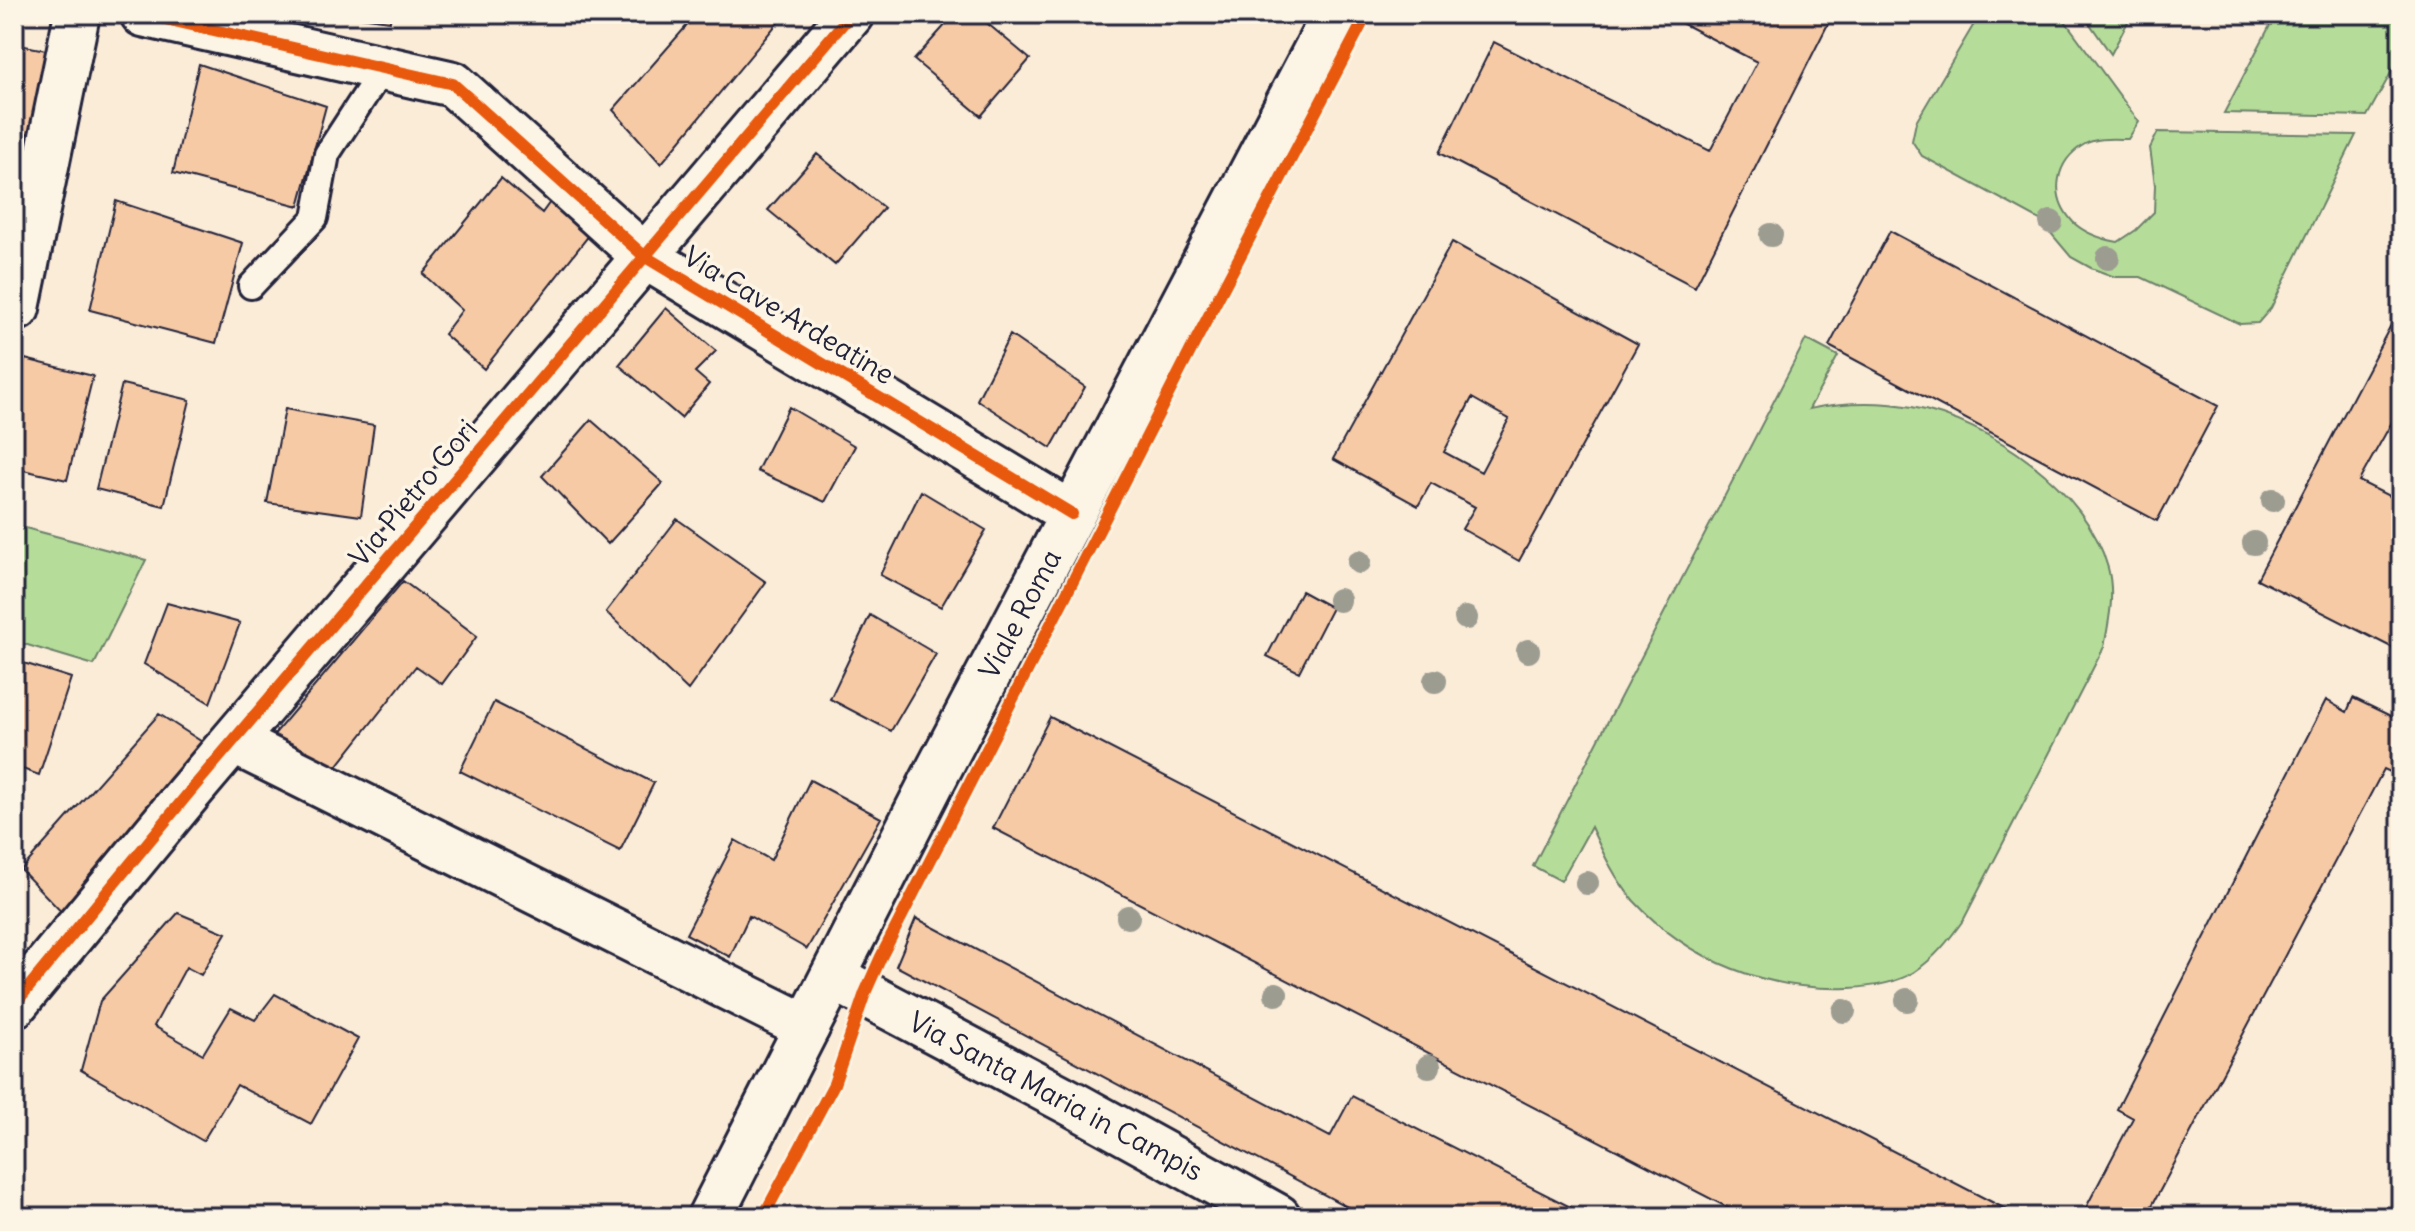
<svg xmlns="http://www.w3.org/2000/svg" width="2415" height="1231" viewBox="0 0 2415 1231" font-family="Delius,sans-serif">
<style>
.green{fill:#b5dd99;stroke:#6c806a;stroke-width:2}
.building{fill:#f6caa5;stroke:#22223b;stroke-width:2;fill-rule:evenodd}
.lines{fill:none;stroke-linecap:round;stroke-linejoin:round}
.lane-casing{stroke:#22223b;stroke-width:30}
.street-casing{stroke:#22223b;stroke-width:50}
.secondary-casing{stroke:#22223b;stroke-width:50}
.lane{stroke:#fcf5e5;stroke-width:24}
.street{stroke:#fcf5e5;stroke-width:44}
.secondary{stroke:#fcf5e5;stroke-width:44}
.cycleway-casing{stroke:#fcf5e5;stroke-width:17}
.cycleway{stroke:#e8590c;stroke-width:12}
.tree{fill:#9c9c91}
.labels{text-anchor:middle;stroke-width:7;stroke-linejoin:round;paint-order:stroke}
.street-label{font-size:28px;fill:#22223b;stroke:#fcf5e5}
</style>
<rect width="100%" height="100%" fill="#fbecd8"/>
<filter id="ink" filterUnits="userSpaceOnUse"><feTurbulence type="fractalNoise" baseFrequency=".0125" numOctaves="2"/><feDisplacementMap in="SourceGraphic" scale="16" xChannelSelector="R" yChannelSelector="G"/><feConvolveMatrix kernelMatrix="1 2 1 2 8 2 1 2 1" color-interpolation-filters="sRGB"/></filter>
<g filter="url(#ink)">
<path class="green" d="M1980,14H2060L2139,122L2128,139C2115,139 2097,137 2085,144C2055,161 2049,196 2073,222C2085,234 2102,239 2118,242L2136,230L2154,212L2155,185L2150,148L2158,132L2356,135L2271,308L2258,323L2240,324L2141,277H2115L2091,268L2071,257L2040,220L1922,156L1912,141L1916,122Z
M2083,14H2132L2111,54Z
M2276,14H2401V55L2367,116L2224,113Z
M1806,339L1838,356L1809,409C1843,402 1877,401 1912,407C1990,422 2087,489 2108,568C2115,594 2109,621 2104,647L1964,919C1949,940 1935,958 1914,972C1895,984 1870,987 1849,988C1768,991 1690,962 1634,901C1615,879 1603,853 1591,827L1561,881L1533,866Z
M14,525L146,560L94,665L14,641Z"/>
<path class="building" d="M339,14H391L390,21Z
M697,14H785L661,164L613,110Z
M955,14H976L1030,59L981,116L914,60Z
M1664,14H1833L1695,287L1439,153L1494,42L1710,151L1757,62Z
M14,44L46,50L35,135L14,131Z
M199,64L326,106L299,206L173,173Z
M817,154L884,208L835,265L768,210Z
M501,178L542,213L555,195L593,230L484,369L444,334L462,310L423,274Z
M116,201L243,243L216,343L90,310Z
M1890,231L2218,406L2157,521L1829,346Z
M1452,242L1638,344L1519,561L1462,529L1475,507L1431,483L1418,506L1333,459ZM1472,398L1509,419L1481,472L1444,452Z
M2401,306V406L2359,481L2401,502V652L2257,579Z
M666,308L716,351L695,372L709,384L681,418L619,365Z
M1010,335L1085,387L1051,448L977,400Z
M25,359L93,376L67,480L14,468V405Z
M122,384L190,400L164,506L96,489Z
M789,407L855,446L825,502L757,471Z
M285,409L374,425L361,516L267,503Z
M591,420L663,483L608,544L542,476Z
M921,491L986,530L941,607L880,575Z
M677,519L766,582L688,690L606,612Z
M403,581L477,636L442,684L416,666L323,784L266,744Z
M1301,591L1332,608L1299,672L1267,656Z
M167,603L240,623L210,703L144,664Z
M870,615L936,654L891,731L830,699Z
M14,660L71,678L39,775L14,766Z
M2353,698L2401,721V777L2384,769L2146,1217H2081L2133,1118L2117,1109L2326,700L2347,712Z
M494,702L654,783L620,851L460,771Z
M159,714L213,749L71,922L21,870Z
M1050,717L2021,1217H1746L993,828Z
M810,780L881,818L807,949L749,916L730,957L686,934L735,840L771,860Z
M178,913L226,933L201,975L186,967L154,1026L203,1054L231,1008L255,1020L275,994L358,1039L311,1124L237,1085L203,1141L81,1070L100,1001Z
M916,918L1330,1137L1352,1096L1590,1217H1366L896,966Z"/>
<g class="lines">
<g class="lane-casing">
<path id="lane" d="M251,286L315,218L327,154L383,68"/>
</g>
<g class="street-casing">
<path id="street" d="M143,14L453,84L644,256L1072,514
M17,308L77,14
M233,741L807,1027
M833,977L1073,1104L1278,1217
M14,1005L187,795L851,14"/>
</g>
<g class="secondary-casing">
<path id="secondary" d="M710,1217L932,782L1335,14"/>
</g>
<use href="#lane" class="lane"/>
<use href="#street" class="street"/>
<use href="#secondary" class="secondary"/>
<g class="cycleway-casing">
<path id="cycleway" d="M143,14L453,84L644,256L1072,514
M14,1005L187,795L851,14
M763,1217L834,1084L865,993L881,957L1194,344L1367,14"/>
</g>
<use href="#cycleway" class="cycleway"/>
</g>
<g class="tree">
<circle cx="2051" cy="222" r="12"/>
<circle cx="1771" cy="235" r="12"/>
<circle cx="2108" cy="258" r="12"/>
<circle cx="2273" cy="500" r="12"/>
<circle cx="2254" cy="543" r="12"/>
<circle cx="1359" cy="562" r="12"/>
<circle cx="1339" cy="600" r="12"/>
<circle cx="1466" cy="618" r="12"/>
<circle cx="1528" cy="651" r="12"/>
<circle cx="1435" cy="681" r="12"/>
<circle cx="1587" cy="883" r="12"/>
<circle cx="1128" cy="917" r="12"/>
<circle cx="1276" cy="994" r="12"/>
<circle cx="1907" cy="1000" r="12"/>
<circle cx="1844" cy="1011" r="12"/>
<circle cx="1429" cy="1066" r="12"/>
</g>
</g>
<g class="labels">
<g class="street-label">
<text transform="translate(789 315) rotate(31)" y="10">Via Cave Ardeatine</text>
<text transform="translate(413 493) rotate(-50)" y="10">Via Pietro Gori</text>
<text transform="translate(1020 614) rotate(-62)" y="10">Viale Roma</text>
<text transform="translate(1056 1096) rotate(28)" y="10">Via Santa Maria in Campis</text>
</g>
</g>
<rect width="2415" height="1231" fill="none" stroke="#fcf5e5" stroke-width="48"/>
<rect x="24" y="24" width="2367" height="1183" fill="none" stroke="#22223b" stroke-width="3" filter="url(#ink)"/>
</svg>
